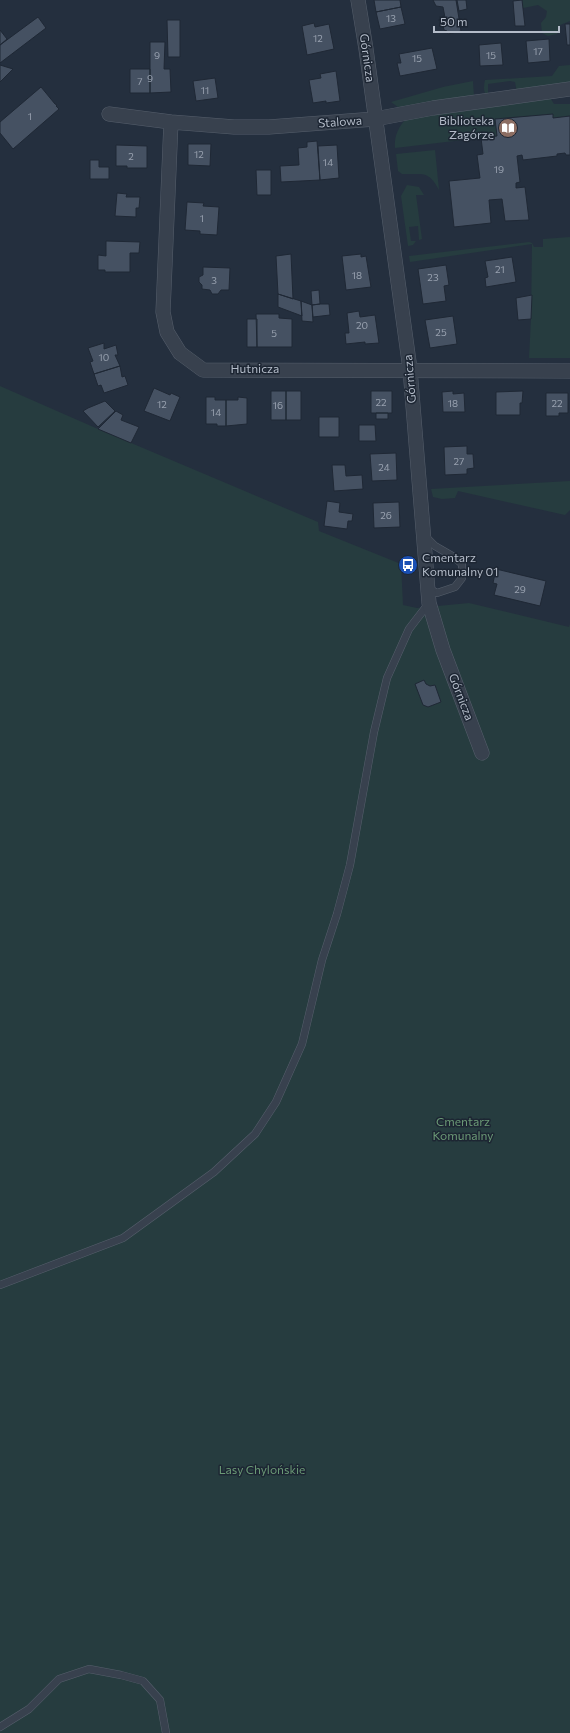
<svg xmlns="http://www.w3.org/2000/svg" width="570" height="1733" viewBox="0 0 570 1733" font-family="Commissioner,sans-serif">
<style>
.green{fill:#263c3f}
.building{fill:#455162;stroke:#1f2835}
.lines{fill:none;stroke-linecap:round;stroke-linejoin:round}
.service-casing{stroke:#565f6c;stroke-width:8}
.minor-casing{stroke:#565f6c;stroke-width:15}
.service{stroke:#38414e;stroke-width:7}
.minor{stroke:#38414e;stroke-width:14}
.labels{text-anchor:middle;stroke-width:3;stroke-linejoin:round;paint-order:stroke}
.number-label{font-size:10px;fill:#98a1af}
.street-label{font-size:12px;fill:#b4bcc9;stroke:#1d2633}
.poi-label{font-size:12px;fill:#b4bcc9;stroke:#1d2633;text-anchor:end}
.park-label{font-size:12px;fill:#6b9a76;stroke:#1d2633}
</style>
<rect width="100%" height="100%" fill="#242f3e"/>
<path class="green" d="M513,0H570V21L560,25L557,34L548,36L542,33L541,23L546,17L547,11L538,5L523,8L522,0Z
M570,65V83L517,93L515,82L510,81L488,84V95H486C483,90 484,85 485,80L552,76L559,66Z
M473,81L474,97L402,110L391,102L443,87Z
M549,96L554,104H570V116L553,118L552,114L496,119L497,136L395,148C394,137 398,127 406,119Z
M435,150L439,190C428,169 422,175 402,174L398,171L396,154Z
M407,185L419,187L424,195H416L422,239L419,240L418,226L409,227L411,241H416L413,245L408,246L401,196Z
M570,237V358H529L531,319L532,244L410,262L409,256L529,242L532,243L534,247H543V239Z
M0,386L98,429L318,522L319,531L401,564L403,605L417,608L469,603L569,627L570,624V1733H0Z
M570,481V510L565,515L458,491L455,498L442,499L433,497L431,489Z"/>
<path class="building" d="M374,0H400L401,7L376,12Z
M433,0H456L461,31L448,34L447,31L444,30L443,25L446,23L443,7L436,6Z
M457,0H466L467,9L459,11Z
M522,0L525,26H515L513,1Z
M401,7L405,24L380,29L376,12Z
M38,17L46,28L0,63V45Z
M167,20H180V57H168Z
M314,23L315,27L329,24L334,49L307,55L302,26Z
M565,24H570V45H567Z
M0,30L7,39L0,45Z
M549,39L550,61L528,63L526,41Z
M150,42H165L164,69H170L171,92L150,93Z
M501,43L503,65L480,66L479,45Z
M432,48L437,69L400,76L397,63H401L399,54Z
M0,65L13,69L0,82Z
M130,69H150V93H130Z
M336,71L340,101L326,103V101L313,103L309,80L321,78L320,74Z
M215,78L218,98L196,101L193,81Z
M41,87L55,104L57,105L56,106L59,109L13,149L0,133V122Z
M553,114V118L570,116V155H566L565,153L557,154V156L523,160L522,155L517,156L520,182L516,183V188L525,187L529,220L505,221L502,199L489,200L491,223L454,227L449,181L480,178L477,155L483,154L481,138L497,136L495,119Z
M317,141L320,180L281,182L280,166L299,165L298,148L307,147V142Z
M188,144H211L210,166L188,165Z
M116,145L147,146V168H127V166H116Z
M337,145L339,178L320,180L318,146Z
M90,160H99V167H109V179H90Z
M256,170H271V195H257Z
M117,193L127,194L126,197H140L139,208H136V217L115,216Z
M187,202L204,203L203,206L219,207L217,235L200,234V231L185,230Z
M106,241L140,242L139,253H130V272H105V270H98V255L106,256Z
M291,254L293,299L278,294L276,256Z
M361,254V257L366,256L371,287L346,290L342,256Z
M512,257L516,282L486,287L485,278L488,277L485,261Z
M446,265L449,285L444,286L446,301L423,304L418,269Z
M203,267L230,268L229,290H221L218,294H212L210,290L202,289V285L199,282V277L203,275Z
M319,290L320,304L312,305L311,291Z
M278,294L301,301L302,316L278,307Z
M532,295L531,319L518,320L516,298Z
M301,301L312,305L313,322L302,321Z
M320,304H329L330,315L313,317L312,305Z
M359,311L360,317L375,315L379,343L365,344V342L346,344L345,333H349L347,313Z
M256,314H279V318L292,319V347H257Z
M453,316L457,344L430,348L425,320Z
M247,319H257V347H247Z
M104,343V349L116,345L118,355H115L120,366L94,374L90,362L93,361L88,348Z
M120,366L122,377L125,376L128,385L104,393L101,385L98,386L94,374Z
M154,388L170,395L171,393L180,397L170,421L144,411Z
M271,391H286V420H271Z
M286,391H301V420H286Z
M371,391H392V413H371Z
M453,391V394L464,393L465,412H443L442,392Z
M523,391L522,403H520V415H496V392Z
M546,393H568V413H559V416H546Z
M206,397H215V400H226V426H217V424H206Z
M238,397L247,398V424L226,426V400H238Z
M105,401L115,411L98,427L83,411L88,408Z
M116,411L123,415L121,420L139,427L131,443L98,429Z
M376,413H388V419H376Z
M319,417H339V437H319Z
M359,425H375L376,441H359Z
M467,446V454H473L474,468L467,469V474L445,475L444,447Z
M396,453L397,480L372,481L370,454Z
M332,465H345L346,476L362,475L363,489L334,491Z
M327,501L340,503L339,512L353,514L352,521H348L347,529L324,526Z
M399,502L400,527L374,528L373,503Z
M496,569L546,581L540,606L494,595L497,584L493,583Z
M424,680L426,684L430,686L435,685L441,702L428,707L423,705L415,684Z"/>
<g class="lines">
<g class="service-casing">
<path id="service" d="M425,536L435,546L454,557L462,564V578L455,587L437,593L428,588
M0,1285L123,1238L214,1172L255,1134L276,1102L302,1044L322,960L337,914L350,865L374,732L387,678L409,629L429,603
M0,1727L29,1709L59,1679L89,1669L121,1675L143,1681L160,1700L166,1733"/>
</g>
<g class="minor-casing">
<path id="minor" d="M358,0L366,49L410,369L429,603L443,650L482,753
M109,114L171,122L234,127H269L375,119L433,108L570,89
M171,122L163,312L167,332L180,353L203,370L570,371"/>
</g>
<use href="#service" class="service"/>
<use href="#minor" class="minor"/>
</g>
<defs>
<g id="library-disc" transform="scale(1)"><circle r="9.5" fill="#8d6e63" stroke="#1d2633"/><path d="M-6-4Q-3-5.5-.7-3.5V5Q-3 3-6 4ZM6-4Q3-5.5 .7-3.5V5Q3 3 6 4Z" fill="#fff"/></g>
<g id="bus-disc" transform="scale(1)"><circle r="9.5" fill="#1a4fb4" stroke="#1d2633"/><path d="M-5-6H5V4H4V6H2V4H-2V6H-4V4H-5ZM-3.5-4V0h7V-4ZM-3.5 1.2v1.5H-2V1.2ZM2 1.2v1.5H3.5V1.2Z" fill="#fff"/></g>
</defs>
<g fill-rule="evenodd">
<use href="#library-disc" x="508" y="128"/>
<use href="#bus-disc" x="408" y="565"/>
</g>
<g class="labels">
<g class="number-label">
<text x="391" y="22">13</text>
<text x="318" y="42">12</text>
<text x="538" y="55">17</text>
<text x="157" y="59">9</text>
<text x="491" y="59">15</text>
<text x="417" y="62">15</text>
<text x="150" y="82">9</text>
<text x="140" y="85">7</text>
<text x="205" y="94">11</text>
<text x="30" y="120">1</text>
<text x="199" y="158">12</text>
<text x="131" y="160">2</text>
<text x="328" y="166">14</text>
<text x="499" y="173">19</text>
<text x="202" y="222">1</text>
<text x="500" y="273">21</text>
<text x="357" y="279">18</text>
<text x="433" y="281">23</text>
<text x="214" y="284">3</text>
<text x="362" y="329">20</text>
<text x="441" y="336">25</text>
<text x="274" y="337">5</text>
<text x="104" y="361">10</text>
<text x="381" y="406">22</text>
<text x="453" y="407">18</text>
<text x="557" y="407">22</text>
<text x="162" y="408">12</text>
<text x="278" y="409">16</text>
<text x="216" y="416">14</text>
<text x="459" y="465">27</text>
<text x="384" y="471">24</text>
<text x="386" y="519">26</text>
<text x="520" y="593">29</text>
</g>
<g class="street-label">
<text transform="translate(367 58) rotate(82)" y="4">Górnicza</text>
<text transform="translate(340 122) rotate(-4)" y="4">Stalowa</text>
<text x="255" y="373">Hutnicza</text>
<text transform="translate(410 379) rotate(-95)" y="4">Górnicza</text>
<text transform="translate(461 697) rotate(69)" y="4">Górnicza</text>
</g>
<g class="poi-label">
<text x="494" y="125">Biblioteka<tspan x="494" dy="14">Zagórze</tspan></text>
<text x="422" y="562" text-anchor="start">Cmentarz<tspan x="422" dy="14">Komunalny 01</tspan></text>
</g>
<g class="park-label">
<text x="463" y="1126">Cmentarz<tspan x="463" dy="14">Komunalny</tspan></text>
<text x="262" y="1474">Lasy Chylońskie</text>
</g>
</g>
<path d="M434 26v6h125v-6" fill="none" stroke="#b4bcc9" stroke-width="2"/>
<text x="440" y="26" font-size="12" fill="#b4bcc9" stroke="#1d2633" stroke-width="3" paint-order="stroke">50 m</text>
</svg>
